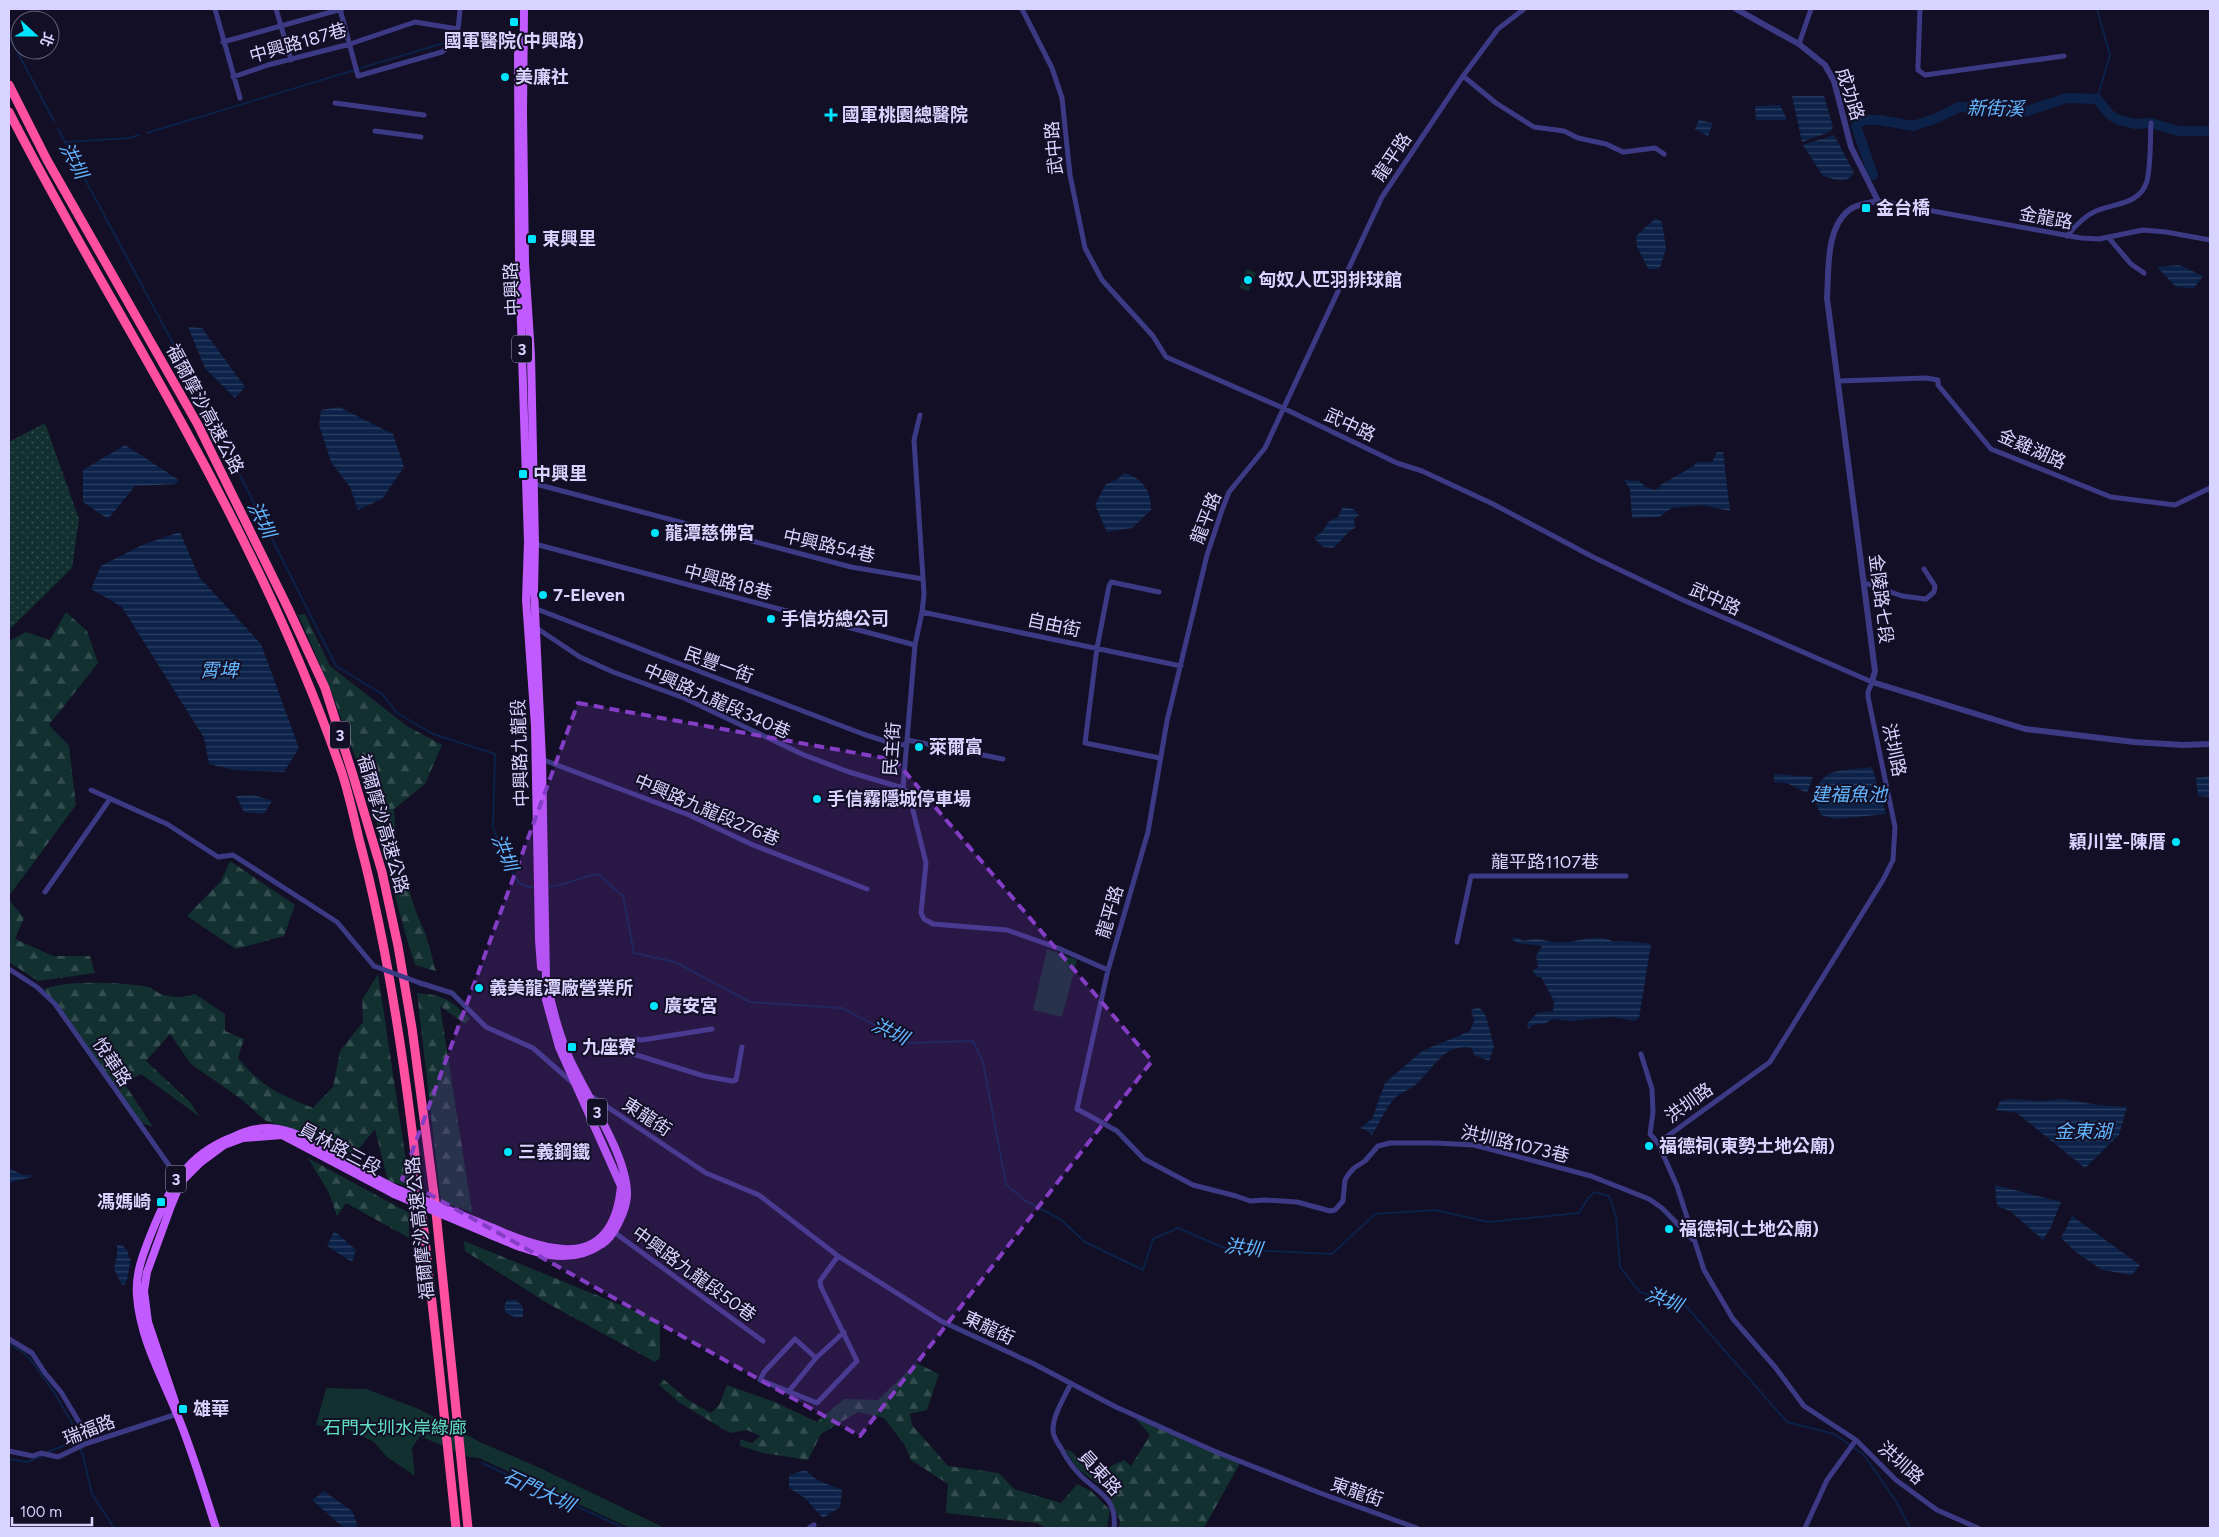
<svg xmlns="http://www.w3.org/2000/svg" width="2219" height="1537" viewBox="0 0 2219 1537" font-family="Figtree,'Noto Sans TC',sans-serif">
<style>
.grass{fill:url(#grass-dots)}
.forest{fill:url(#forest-firs)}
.park{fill:#12302f}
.water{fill:url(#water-rules)}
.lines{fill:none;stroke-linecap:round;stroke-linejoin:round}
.stream{stroke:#0c2248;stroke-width:2}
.river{stroke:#0c2248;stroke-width:10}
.minor{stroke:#3d3a85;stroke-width:5}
.tertiary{stroke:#3d3a85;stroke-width:6}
.primary{stroke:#c25bff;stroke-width:8}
.motorway{stroke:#ff4fa3;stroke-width:9}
.minor-bridge{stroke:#3d3a85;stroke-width:5}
.primary-bridge{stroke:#c25bff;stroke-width:8}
.marked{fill:#843dc5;fill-opacity:0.2;stroke:#843dc5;stroke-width:4;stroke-dasharray:10 6;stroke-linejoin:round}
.poi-dot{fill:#00e5ff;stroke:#130f26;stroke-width:2}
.labels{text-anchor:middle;stroke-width:4;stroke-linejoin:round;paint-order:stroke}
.shield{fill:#130f26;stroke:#9e99be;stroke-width:1}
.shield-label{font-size:16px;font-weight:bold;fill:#d9d4ff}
.poi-label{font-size:18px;font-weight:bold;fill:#d9d4ff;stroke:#130f26;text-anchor:start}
.street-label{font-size:18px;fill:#d9d4ff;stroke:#130f26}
.park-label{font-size:18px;fill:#5fe0c0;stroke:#130f26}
.water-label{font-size:19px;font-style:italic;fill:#62b6ff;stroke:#130f26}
</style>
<defs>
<pattern id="grass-dots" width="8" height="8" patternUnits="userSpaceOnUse" patternTransform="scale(1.25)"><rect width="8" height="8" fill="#12302f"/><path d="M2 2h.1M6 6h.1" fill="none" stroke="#344d4e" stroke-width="1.8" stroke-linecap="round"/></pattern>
<pattern id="forest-firs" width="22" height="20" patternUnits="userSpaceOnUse" patternTransform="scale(1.25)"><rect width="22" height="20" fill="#12302f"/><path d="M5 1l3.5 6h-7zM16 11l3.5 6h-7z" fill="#344d4e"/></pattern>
<pattern id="water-rules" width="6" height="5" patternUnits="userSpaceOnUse" patternTransform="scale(1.25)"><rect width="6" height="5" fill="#0c2248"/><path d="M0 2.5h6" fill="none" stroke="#2f4163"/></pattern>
</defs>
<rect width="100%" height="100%" fill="#130f26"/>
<path class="grass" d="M45,423L79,519L72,568L9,630V442Z"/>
<path class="forest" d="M66,612L87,631L98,663L49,725L69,746L76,805L9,896V641L26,632L50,640Z
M305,614L330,666L407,726L442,745L425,784L394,809L397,852L416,912L426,935L436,971L415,965C399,916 388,865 374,814C353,747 328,679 298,615Z
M230,861L295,905L284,936L236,949L187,916L221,881Z
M9,900L24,918L15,939L53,956H90L95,973L38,981L9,962Z
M378,974L410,1187L388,1181L375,1129L348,1162L282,1126L266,1121L241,1099L191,1064L170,1034L146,1061L190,1102L200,1117L141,1074L124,1083L153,1127L141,1123L44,989C66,980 124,982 148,987C153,988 156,992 161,994C173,998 184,998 195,994L225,1014V1031L244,1039L238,1058C263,1088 278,1093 313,1108L333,1087L340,1051L363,1022L362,1000Z
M417,993C445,995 449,1000 470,1018L465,1024L440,1006L472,1212L441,1202Z
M308,1158L409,1213V1238L346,1203L337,1216L329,1193Z
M464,1241L660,1321V1358L655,1362L547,1303L465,1251Z
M916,1363L939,1374L927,1410L910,1414L912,1425L948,1466L999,1473L1014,1489L1061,1503L1077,1484L1091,1491L1110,1510L1107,1528H1046L1037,1523L946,1513L948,1484L911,1460L904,1444L884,1418L858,1412L821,1434L808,1460L763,1453L740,1446V1439L752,1443L760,1436L747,1430L730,1433L680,1403L659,1385L663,1379L688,1400L711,1413L719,1405L727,1385L772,1401L817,1422L844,1399L878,1400Z
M1135,1418L1240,1463L1204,1528H1119L1120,1521L1106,1490L1078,1469L1064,1449L1071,1451L1090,1469L1104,1476L1111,1466L1124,1460L1131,1466L1150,1435Z"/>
<path class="park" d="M1247,269L1256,273L1249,291L1239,288Z
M1047,949L1077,960L1062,1017L1033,1010Z
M326,1388L366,1389L419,1409L480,1442L538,1467L665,1528H630L479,1458L468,1457L420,1436L412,1448L415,1476L387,1457L374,1442L351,1431L316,1425Z"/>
<path class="water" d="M1792,96H1824L1833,127L1830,132L1802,142Z
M1780,105L1786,117V120H1756L1755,106Z
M1699,120L1713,123L1708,136L1695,129Z
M1834,135L1854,173C1845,185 1835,179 1823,176L1803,145Z
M1656,218L1662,222L1666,248L1660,268L1649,270L1637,247L1636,236Z
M2179,265L2203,276L2194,288L2176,287L2157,267Z
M188,327L202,328L245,387L235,398L205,368Z
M339,407L393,434L404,467L382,499L358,510L350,487L331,462L319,425L321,410Z
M125,445L179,480L176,484L135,486L108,519L83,502V470Z
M1717,452H1723L1730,511L1702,505L1672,508L1659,517L1632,518L1630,489L1624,480L1639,481L1646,487L1656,490L1662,484L1694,466L1696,462H1712Z
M1124,473C1142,477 1152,492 1151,510L1132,528L1107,532L1095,505L1106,484L1118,479Z
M1343,507L1353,509L1359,515L1354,519L1355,528C1346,532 1341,542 1333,548L1323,547L1314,538L1323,531L1328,522L1338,517Z
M180,532L199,577L261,644L299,748L284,772L234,770L209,764L204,738L122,607L91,589L101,566L142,545Z
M1872,767L1886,814L1836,819L1821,815C1812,800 1813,784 1829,774C1837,769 1862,769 1872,767Z
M1774,774L1813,777L1807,793L1787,783L1774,782Z
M2210,776V797L2198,796L2196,778Z
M254,795L272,801L264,814L244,812L236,796Z
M1510,937L1519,938L1523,941C1541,937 1539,940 1554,942C1575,945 1595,931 1614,942C1622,940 1642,943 1651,944L1639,1018L1635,1021L1612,1017L1571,1021L1552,1019L1546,1023L1533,1025L1528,1029L1527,1024L1537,1013L1553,1011L1554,1001L1541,977H1537L1532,970L1538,968L1536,956L1542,946L1517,943Z
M1479,1007L1486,1016L1494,1047L1489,1061L1474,1055L1472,1048C1442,1043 1435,1069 1414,1086C1408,1091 1399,1093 1394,1099C1385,1109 1379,1124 1372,1135L1366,1130L1360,1128L1372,1119L1385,1083L1422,1051L1470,1031L1474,1021L1471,1010Z
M2012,1099L2038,1101L2063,1099L2098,1105L2127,1107L2119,1135L2085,1168L2017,1113L1996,1110L2000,1101Z
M9,1168L23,1175H32L31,1177L9,1183Z
M1995,1185L2061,1202L2051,1227L2043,1240L2010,1211L1997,1206Z
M2072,1216L2140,1265L2132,1275L2102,1270L2076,1252L2061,1238Z
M334,1231L356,1250L352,1262L327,1246Z
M117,1245H122L128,1251V1256L131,1260L126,1284L122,1285L114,1269L117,1255Z
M507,1300H516L523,1307V1317L516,1318L506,1313L504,1306Z
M805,1470L817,1480L842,1490L840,1507L823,1518L805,1498L789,1488V1475Z
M324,1491L353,1512L358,1528H344L312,1500Z"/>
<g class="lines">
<path class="stream" d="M2097,9L2110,55L2097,99
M9,36L54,121
M58,129L182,360L336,666L382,694L397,713L433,734L495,754L493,827L506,862L519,883L529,887H537
M147,133L447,42
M65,142L129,138L139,135
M547,887C564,886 580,877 598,874L623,896L634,953L675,962L750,1002L842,1008L909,1043L973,1041L983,1062L1006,1184L1024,1200L1060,1219L1085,1242L1143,1270L1153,1239L1178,1228L1227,1249L1332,1254L1375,1214L1435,1210L1488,1222L1579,1213L1588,1198L1595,1192L1609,1196L1616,1217L1620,1267L1640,1292L1685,1305L1787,1422L1834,1434L1864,1455L1896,1501L1910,1528
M9,1344L23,1352L30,1359L54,1392L71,1421L83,1456L92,1494L114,1528
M48,1452L78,1440
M9,1459L27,1462L44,1455
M482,1463L624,1528"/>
<path class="river" d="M1873,175L1856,126L1863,120H1880L1913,126L1937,118L1959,107L2027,111L2067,98L2097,99L2110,115L2119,120L2135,124L2151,123L2178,131H2210"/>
<path class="minor" d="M215,9L240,98
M276,9L291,60
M340,9L358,76L442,52C460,39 458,29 460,9
M1022,9L1052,68L1062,98L1070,175L1085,248L1102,280L1153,336L1166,357L1283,408L1397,463L1422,471L1493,504L1593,557L1683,600L1872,682L1868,692V697L1895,827L1893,860L1883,880L1770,1062L1658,1143L1677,1186L1704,1270L1733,1319L1775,1367L1804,1406L1856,1440L1896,1480L1937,1510L1978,1528
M1524,9L1498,29L1463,76L1382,197L1265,448L1229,492L1222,510L1207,555L1167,721L1148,832L1108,970L1077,1109L1117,1131L1144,1159L1193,1185L1236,1196L1250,1201L1265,1200L1297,1202L1330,1211L1335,1210L1343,1201L1345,1180L1348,1175L1354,1168L1365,1161L1378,1146L1390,1143H1436L1474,1145L1591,1176L1649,1199L1662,1208L1692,1239
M1920,9L1918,65V70L1925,75L2064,56
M223,42L342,9
M1799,44L1811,9
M1463,76L1496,103L1534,127L1564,131L1578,138L1606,144L1623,152L1655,148L1664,154
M233,77L268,65L350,44L415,22L458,29
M335,103L424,115
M375,131L421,137
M1878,201L2081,238L2099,239L2143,230L2166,232L2210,240
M2067,236C2075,226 2084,216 2096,211C2114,203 2140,205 2147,181C2151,165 2150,141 2151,123
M2108,237L2131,264L2144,273
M1838,381L1926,378L1938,380V385L1991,449L2111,497L2175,505L2210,488
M920,415L914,440L924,594L922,612L915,645L903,788L909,794L926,863L921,913L924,919L933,924L1007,930L1058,948L1108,970
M532,483L851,567L923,579
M535,544L915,645
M1865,583L1902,596L1926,599L1934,592L1935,586L1924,569
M1159,592L1111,582L1109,586L1097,648L1085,743L1160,758
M534,608L863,734L894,744L907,745
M922,612L1181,666
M535,627L580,657L613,672L684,698L804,755L849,772L903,788
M907,740L1003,759
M541,759L689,815L753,845L867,889
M91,790L167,824L218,857L233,855L337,922L374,966
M45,892L110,799
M1457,942L1471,876H1626
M9,969L37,987L55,1004L180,1181
M420,983L452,993L486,1027L533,1048L574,1084
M712,1029L642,1040L635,1039L630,1053L704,1076L732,1081L736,1080L742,1047
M1641,1054L1652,1089L1653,1112L1650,1134L1658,1143
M591,1096L706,1173L759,1195L838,1256L941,1321L1034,1364L1116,1407L1214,1451L1320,1493L1417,1528
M611,1230L763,1341
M9,1339L32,1353L45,1373L61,1392L91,1442
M816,1358L795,1339L764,1372L760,1380L817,1403L857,1361L821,1287L820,1281L838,1256
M1071,1383C1065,1397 1053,1414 1053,1430C1053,1437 1057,1442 1061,1448C1066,1458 1073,1468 1081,1476C1100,1494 1117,1498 1114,1528
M789,1391L816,1358L844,1332
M9,1451L33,1456L41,1453L58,1457L85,1444L177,1414
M809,1528L814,1525
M1805,1528L1827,1480L1856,1440"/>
<path class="tertiary" d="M1736,9L1799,44L1825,65L1834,81L1851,147L1878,201C1869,203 1856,204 1849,210C1825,229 1829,272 1827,298L1875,671L1872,682L2025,729L2134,742L2183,745L2210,744"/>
<path class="primary" d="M518,54L519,261L528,542L526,600L535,726L539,940L541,967
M493,1228C551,1254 613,1271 621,1186L559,1047L546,1000
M491,1235C527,1250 566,1269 602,1244C610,1239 614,1232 618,1224C623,1214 627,1205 627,1195C628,1155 584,1093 568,1055C558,1031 551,1004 546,978L542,759L534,590L535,544L531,355L525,263L523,112L524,9
M175,1402L148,1322L144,1291L147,1272L171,1206L181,1182L201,1162L224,1145L243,1138L282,1135L394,1194
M216,1528C204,1491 192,1450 177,1414C161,1375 140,1338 137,1296C135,1274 143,1254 151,1234C169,1189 185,1155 233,1137C243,1132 257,1128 269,1128C300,1129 325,1151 351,1165C365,1173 380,1180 394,1188"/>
<path class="motorway" d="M9,85L47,160L198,425L287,606L325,688L352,772L382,872L398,946L412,1028L435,1202L468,1528
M9,112C64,220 127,323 185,429C246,540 301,654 342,773C349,795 354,817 359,839C384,932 399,1027 411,1122C428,1257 442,1393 456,1528"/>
<path class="minor-bridge" d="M374,966L420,983"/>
<path class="primary-bridge" d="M394,1188L493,1228
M394,1194L491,1235"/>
</g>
<path class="marked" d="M578,703L895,760L1152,1061L860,1436L402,1179Z"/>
<g class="poi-dot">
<rect x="509" y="17" width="10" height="10" rx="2.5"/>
<circle cx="505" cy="77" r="5"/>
<path d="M828.5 107.5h5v5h5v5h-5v5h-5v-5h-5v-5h5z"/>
<rect x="1861" y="203" width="10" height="10" rx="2.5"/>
<rect x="527" y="234" width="10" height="10" rx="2.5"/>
<circle cx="1248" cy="280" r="5"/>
<rect x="518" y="469" width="10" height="10" rx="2.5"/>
<circle cx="655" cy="533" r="5"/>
<circle cx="543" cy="595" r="5"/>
<circle cx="771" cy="619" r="5"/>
<circle cx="919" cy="747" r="5"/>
<circle cx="817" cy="799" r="5"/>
<circle cx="2176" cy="842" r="5"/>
<circle cx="479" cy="988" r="5"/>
<circle cx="654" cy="1006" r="5"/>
<rect x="567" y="1042" width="10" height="10" rx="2.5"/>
<circle cx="1649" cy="1146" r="5"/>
<circle cx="508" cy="1152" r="5"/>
<rect x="156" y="1197" width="10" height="10" rx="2.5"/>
<circle cx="1669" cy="1229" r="5"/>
<rect x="178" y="1404" width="10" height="10" rx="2.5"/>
</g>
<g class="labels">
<g class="shield">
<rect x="512" y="335.5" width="20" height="27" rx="4"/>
<rect x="330" y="721.5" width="20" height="27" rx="4"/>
<rect x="587" y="1098.5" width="20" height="27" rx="4"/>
<rect x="166" y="1165.5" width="20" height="27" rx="4"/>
</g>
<g class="shield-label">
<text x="522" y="355">3</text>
<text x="340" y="741">3</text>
<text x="597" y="1118">3</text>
<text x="176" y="1185">3</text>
</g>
<g class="poi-label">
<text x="514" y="47" text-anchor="middle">國軍醫院(中興路)</text>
<text x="515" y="83">美廉社</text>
<text x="842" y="121">國軍桃園總醫院</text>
<text x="1876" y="214">金台橋</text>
<text x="542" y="245">東興里</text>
<text x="1258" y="286">匈奴人匹羽排球館</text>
<text x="533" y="480">中興里</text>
<text x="665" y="539">龍潭慈佛宮</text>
<text x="553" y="601">7-Eleven</text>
<text x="781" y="625">手信坊總公司</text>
<text x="929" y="753">萊爾富</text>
<text x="827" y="805">手信霧隱城停車場</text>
<text x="2166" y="848" text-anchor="end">穎川堂-陳厝</text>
<text x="489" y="994">義美龍潭廠營業所</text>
<text x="664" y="1012">廣安宮</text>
<text x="582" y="1053">九座寮</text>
<text x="1659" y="1152">福德祠(東勢土地公廟)</text>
<text x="518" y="1158">三義鋼鐵</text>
<text x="151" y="1208" text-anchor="end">馮媽崎</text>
<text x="1679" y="1235">福德祠(土地公廟)</text>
<text x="193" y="1415">雄華</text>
</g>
<g class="street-label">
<text transform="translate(298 43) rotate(-16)" y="6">中興路187巷</text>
<text transform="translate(1850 94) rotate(72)" y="6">成功路</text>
<text transform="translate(1054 148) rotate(-95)" y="6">武中路</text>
<text transform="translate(1392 157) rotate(-56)" y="6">龍平路</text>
<text transform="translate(2046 218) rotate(10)" y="6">金龍路</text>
<text transform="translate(512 289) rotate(-93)" y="6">中興路</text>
<text transform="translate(205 409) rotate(62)" y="6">福爾摩沙高速公路</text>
<text transform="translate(1350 425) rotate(25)" y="6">武中路</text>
<text transform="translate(2032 449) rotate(24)" y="6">金雞湖路</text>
<text transform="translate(1206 518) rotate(-69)" y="6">龍平路</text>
<text transform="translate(829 546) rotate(13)" y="6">中興路54巷</text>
<text transform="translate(728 582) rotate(15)" y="6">中興路18巷</text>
<text transform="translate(1715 599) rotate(24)" y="6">武中路</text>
<text transform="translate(1881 599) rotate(83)" y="6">金陵路七段</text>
<text transform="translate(1054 625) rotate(12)" y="6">自由街</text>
<text transform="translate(719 665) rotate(20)" y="6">民豐一街</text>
<text transform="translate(717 701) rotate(24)" y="6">中興路九龍段340巷</text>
<text transform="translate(892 749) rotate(-86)" y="6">民主街</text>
<text transform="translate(1894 750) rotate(78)" y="6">洪圳路</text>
<text transform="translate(520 753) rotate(-92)" y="6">中興路九龍段</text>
<text transform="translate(707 810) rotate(23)" y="6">中興路九龍段276巷</text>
<text transform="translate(383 824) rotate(74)" y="6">福爾摩沙高速公路</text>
<text x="1545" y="868">龍平路1107巷</text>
<text transform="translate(1110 912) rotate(-74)" y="6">龍平路</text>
<text transform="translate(112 1062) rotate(56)" y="6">悅華路</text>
<text transform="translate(1689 1103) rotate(-36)" y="6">洪圳路</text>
<text transform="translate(647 1117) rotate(33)" y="6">東龍街</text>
<text transform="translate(1515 1144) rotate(13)" y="6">洪圳路1073巷</text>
<text transform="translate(340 1149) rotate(28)" y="6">員林路三段</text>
<text transform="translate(420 1228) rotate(-96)" y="6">福爾摩沙高速公路</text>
<text transform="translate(694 1274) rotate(36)" y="6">中興路九龍段50巷</text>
<text transform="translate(989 1328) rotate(25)" y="6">東龍街</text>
<text transform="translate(89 1430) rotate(-21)" y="6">瑞福路</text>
<text transform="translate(1901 1463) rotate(41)" y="6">洪圳路</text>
<text transform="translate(1100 1473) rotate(48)" y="6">員東路</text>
<text transform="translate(1357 1492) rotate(19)" y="6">東龍街</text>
</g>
<g class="park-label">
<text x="395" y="1434">石門大圳水岸綠廊</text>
</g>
<g class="water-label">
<text transform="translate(1995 108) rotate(1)" y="7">新街溪</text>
<text transform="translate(74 160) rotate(62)" y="7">洪圳</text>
<text transform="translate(262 519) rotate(63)" y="7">洪圳</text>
<text x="219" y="677">霄埤</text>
<text x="1849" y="801">建福魚池</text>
<text transform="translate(505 852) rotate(67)" y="7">洪圳</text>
<text transform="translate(890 1031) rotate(25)" y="7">洪圳</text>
<text x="2083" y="1138">金東湖</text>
<text transform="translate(1243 1247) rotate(7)" y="7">洪圳</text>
<text transform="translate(1664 1299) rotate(21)" y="7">洪圳</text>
<text transform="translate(539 1490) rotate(25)" y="7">石門大圳</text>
</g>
</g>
<rect width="2219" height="1537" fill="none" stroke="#d9d4ff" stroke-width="20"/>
<g transform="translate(35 35) rotate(111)"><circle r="24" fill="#130f26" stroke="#625e7d"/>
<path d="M0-4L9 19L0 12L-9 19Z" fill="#00e5ff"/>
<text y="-8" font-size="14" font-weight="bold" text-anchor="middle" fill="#d9d4ff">北</text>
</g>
<path d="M12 1517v8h80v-8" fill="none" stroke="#d9d4ff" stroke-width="2.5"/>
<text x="20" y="1517" font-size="15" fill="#d9d4ff" stroke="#130f26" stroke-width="4" paint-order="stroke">100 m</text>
</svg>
